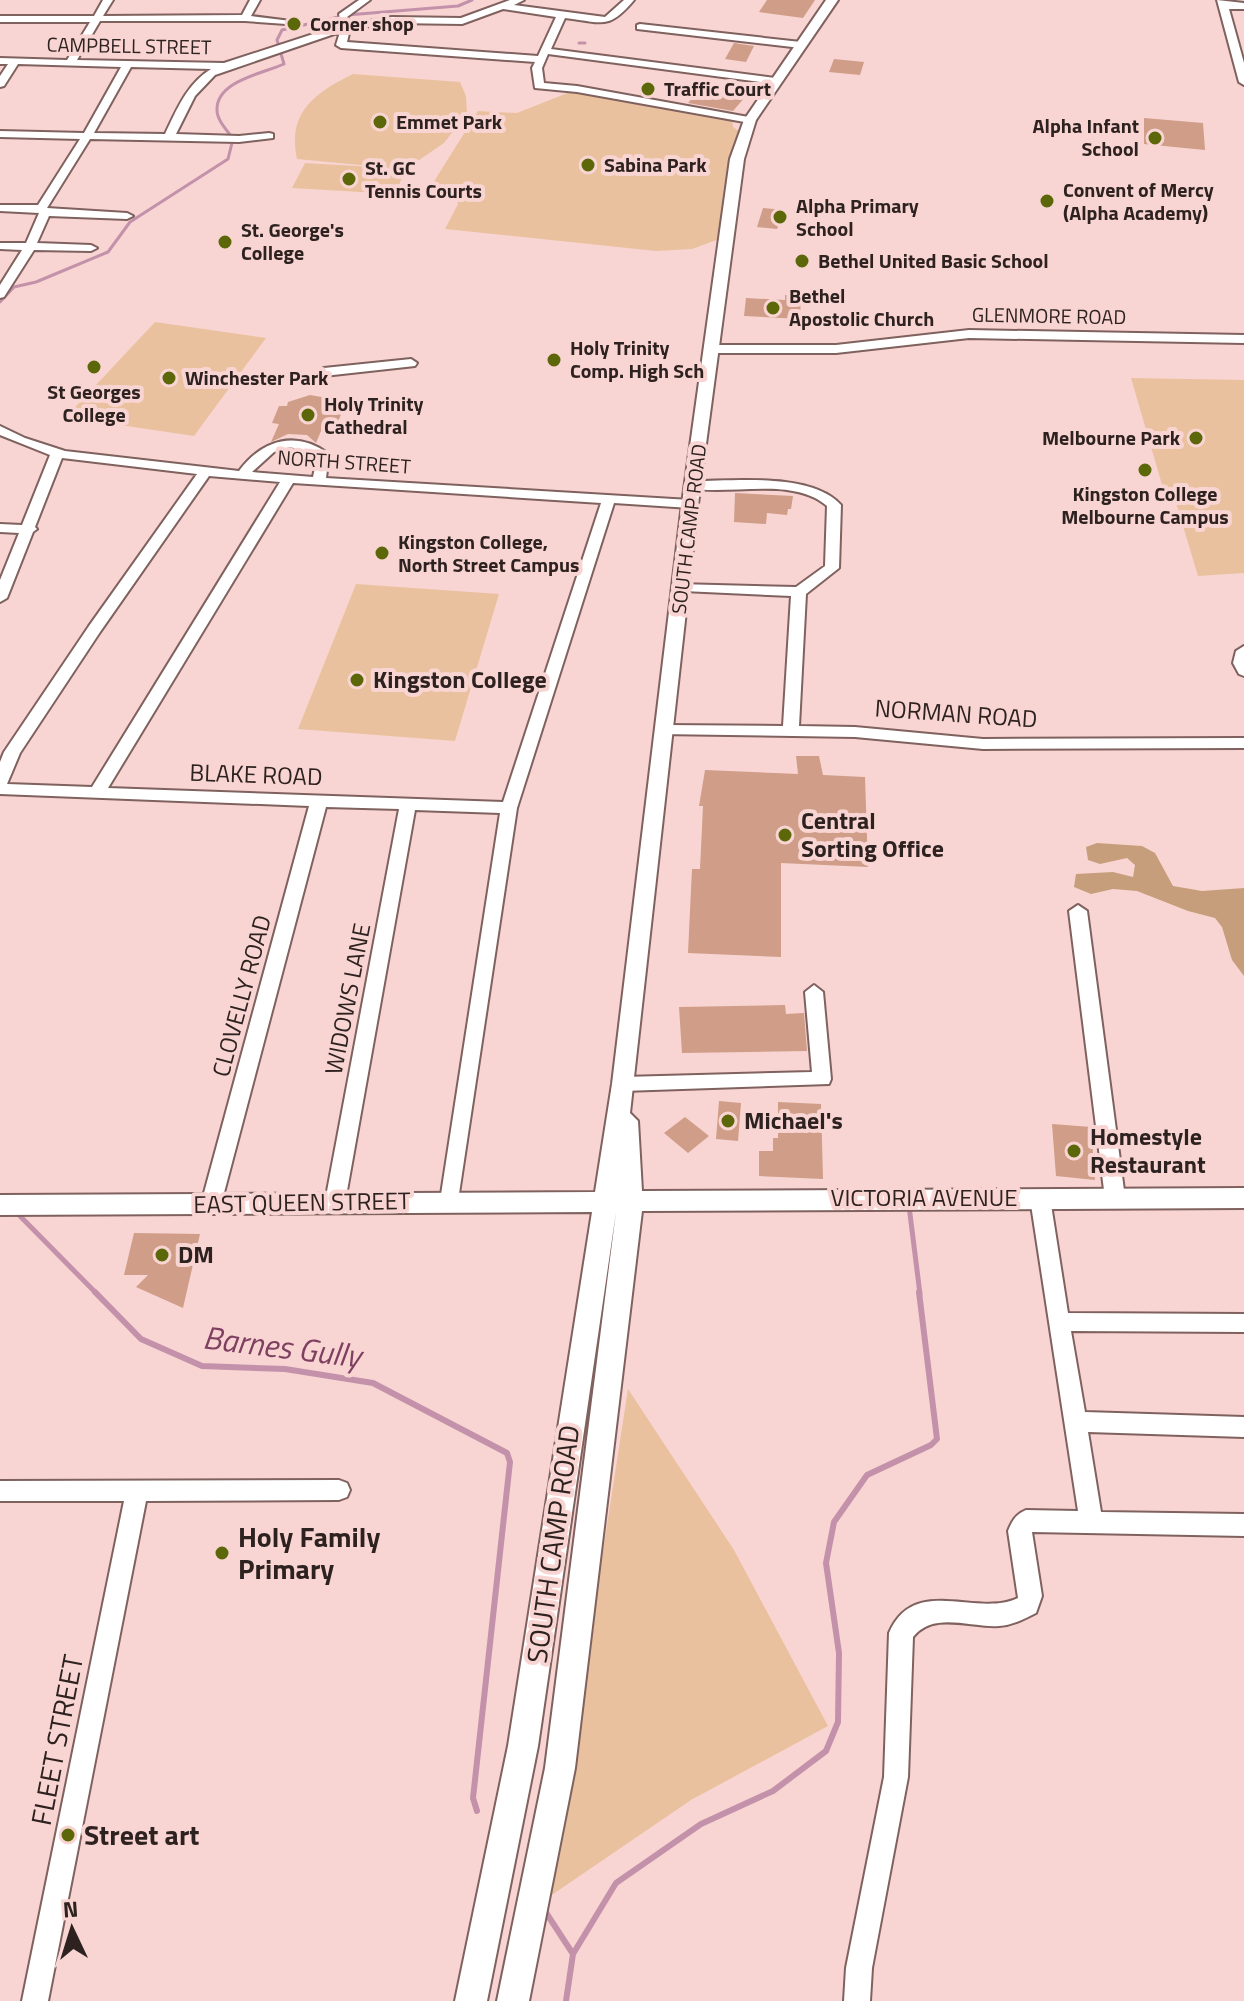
<svg xmlns="http://www.w3.org/2000/svg" width="1244" height="2001" viewBox="0 0 1244 2001" font-family="'Titillium Web',sans-serif">
<style>
.green{fill:#eac19f}
.forest{fill:#c69e7c}
.lines{fill:none;stroke-linecap:round;stroke-linejoin:round}
.stream-far2{stroke:#c392aa;stroke-width:3}
.stream-far1{stroke:#c392aa;stroke-width:5}
.stream{stroke:#c392aa;stroke-width:6}
.building{fill:#cf9d88}
.minor-casing{stroke:#7f615e;stroke-width:4}
.major-casing{stroke:#7f615e;stroke-width:4}
.minor{fill:#fff;fill-rule:evenodd}
.major{fill:#fff;fill-rule:evenodd}
.poi-dot{fill:#5c670a;stroke:#f8d5d2;stroke-width:3}
.labels{text-anchor:middle;stroke-width:8;stroke-linejoin:round;paint-order:stroke}
.far-poi-label{font-size:20px;font-weight:bold;fill:#2e2220;stroke:#f8d5d2;text-anchor:start}
.far-street-label{font-size:20px;fill:#2e2220;stroke:#f8d5d2}
.poi-label{font-size:24px;font-weight:bold;fill:#2e2220;stroke:#f8d5d2;text-anchor:start}
.street-label{font-size:24px;fill:#2e2220;stroke:#f8d5d2}
.near-poi-label{font-size:28px;font-weight:bold;fill:#2e2220;stroke:#f8d5d2;text-anchor:start}
.near-street-label{font-size:28px;fill:#2e2220;stroke:#f8d5d2}
.near-water-label{font-size:32px;font-style:italic;fill:#7e3f61;stroke:#f8d5d2}
</style>
<rect width="100%" height="100%" fill="#f8d5d2"/>
<path class="green" d="M353,74L460,82L466,96L467,113L444,143L406,169L395,194L292,188L305,163L391,168L297,159C287,113 314,93 353,74Z
M575,90L732,117L733,127L740,132L736,139L722,238L692,249L656,251L445,229L458,204L452,194L428,191L478,111L517,113Z
M155,322L266,338L194,436L66,417Z
M1131,378L1244,380V573L1198,576L1174,496L1165,495Z
M356,584L499,594L455,741L298,729Z
M628,1389L734,1550L828,1726L691,1800L540,1903L577,1720Z"/>
<path class="forest" d="M1097,843L1142,846L1155,853L1173,886L1202,891L1244,888V976L1232,960L1222,927L1215,918L1188,911L1137,891L1113,889L1091,894L1074,887L1076,874L1113,872L1133,877L1135,865L1127,858L1100,864L1088,860L1086,847Z"/>
<g class="lines">
<path class="stream-far2" d="M579,43H585
M0,302L14,287L36,282L108,252L130,222L228,159L233,139C228,131 217,121 217,110C216,81 264,73 284,64L277,40L282,30L347,15L458,6L472,0"/>
<path class="stream-far1" d="M909,1206L920,1294
M18,1214L97,1294"/>
<path class="stream" d="M95,1292L141,1339L202,1366L285,1369L373,1383L507,1453L510,1462L473,1798L477,1811
M543,1908L573,1954
M566,2001L573,1954L616,1883L701,1824L773,1791L826,1751L838,1722L839,1653L826,1563L834,1522L867,1475L931,1445L937,1439L919,1292"/>
</g>
<path class="building" d="M767,0H815L803,18L759,12Z
M734,43L754,46L746,62L725,59Z
M834,59L864,62L860,75L829,72Z
M701,88L746,96L733,111L688,103Z
M1144,118L1203,123L1205,150L1144,144Z
M763,208L784,210L777,229L757,227Z
M785,295H801L800,319L744,316L746,298L785,300Z
M310,395L327,398L330,405H337L335,410H343L335,428L321,431L316,443L307,435L288,434L271,442L279,424L272,423L279,406H287L288,402Z
M735,493L793,496L791,509H788L787,515L767,513L766,524L734,522Z
M796,756H819L823,775L865,777L868,867L781,863V957L688,953L692,869H700L703,806H699L705,770L798,774Z
M785,1005L786,1014L804,1013L807,1051L682,1053L679,1007Z
M719,1101L741,1103L738,1141L716,1139Z
M778,1102L821,1104L823,1179L759,1176V1151H773V1138H778Z
M685,1117L709,1136L688,1153L664,1133Z
M1052,1124L1091,1127L1095,1180L1056,1176Z
M134,1233L200,1234L183,1308L136,1287L148,1275H124Z"/>
<g class="lines">
<g class="minor-casing">
<path id="minor" d="M103,0H113L103,16L242,15L250,0H260L251,16L291,21L286,24L245,21H100L77,60L224,63L341,25L339,14L359,0H370L347,17L350,24L392,17L461,18L510,0H524L514,5L605,17L624,0H634C608,31 602,22 565,18L551,49L775,78L780,81L775,84L548,54L542,68L544,83L577,86L754,118L755,120L750,123L577,92L535,88L532,68L535,62L341,48L336,45L340,32L215,75L195,96L176,134L239,136L269,133L273,134V138L239,142L90,139L47,208L127,213L133,216L127,219L49,216L37,243L91,245L97,248L91,251L34,250L4,297L0,298V285L22,250L0,249V243H26L39,213L0,211V205H38L80,139L0,137V131L84,133L121,67L18,64L4,86L0,87V76L8,64H0V58L67,60L90,22H0V16H94ZM503,9L556,17L538,56L347,42L350,29L392,23L462,24ZM131,67L211,69C187,84 177,109 165,134L94,133Z
M1217,0L1244,3V9H1229L1244,63V85L1239,82Z
M640,24L801,42L806,45L801,48L637,29V25Z
M969,330L1244,335V343L969,338L836,353H711L705,349L711,345H836Z
M411,359L417,363L415,366L324,376L318,372L324,368Z
M0,426L25,438L65,451L239,471C263,439 296,430 329,454L326,478L690,500L697,504L690,508L614,503L517,808L457,1207L450,1209L443,1207L440,1201L500,813L415,810L345,1202L342,1208L335,1210L328,1208L325,1202L399,809L326,807L221,1204L218,1210L211,1212L204,1210L201,1204L309,806L0,794V762L4,752L89,626L197,474L62,458L35,527L37,529L33,532L7,598L0,602V580L19,533L0,532V524L22,525L50,455L0,435ZM290,447L308,452L317,458L313,477L252,472L274,452ZM209,476L280,482L92,787L7,784L20,753L100,632ZM293,483L601,503L503,802L108,788Z
M693,481C734,481 812,472 841,505L839,568L806,594L799,726L855,727L983,739L1244,738V748L983,749L855,737L658,734L656,730L658,726L664,725L783,726L791,596L683,591L676,587L678,584L796,587L825,566L827,506C793,476 729,496 688,488L686,485Z
M1244,646V676L1239,674L1233,663L1236,651Z
M1078,905L1087,911L1125,1198L1122,1204L1115,1206L1108,1204L1105,1198L1069,911Z
M814,985L823,992L831,1079L829,1084L623,1091L616,1089L614,1084L616,1079L623,1077L812,1072L805,992Z
M1040,1190L1047,1192L1050,1198L1068,1313L1244,1314V1332L1071,1331L1085,1412L1244,1417V1437L1088,1432L1101,1512L1244,1514V1536L1032,1532L1042,1596L1036,1613C1024,1619 1013,1625 999,1626C970,1628 934,1611 913,1637L908,1777L872,1968L870,2001H844L846,1968L884,1777L889,1633C914,1574 977,1618 1018,1598L1008,1531C1012,1521 1016,1514 1026,1510L1078,1511L1030,1198L1033,1192Z
M339,1480L347,1483L350,1490L347,1497L339,1500L146,1501L48,2001H22L124,1501H0V1481Z"/>
</g>
<g class="major-casing">
<path id="major" d="M826,0H838L756,120L744,159L698,504L630,1113L638,1121L642,1191L1244,1188V1208L642,1211L575,1768L529,2001H497L545,1768L616,1212L538,1746L487,2001H455L508,1746L592,1212L0,1215V1195L595,1192L612,1084L682,504L730,159L744,120Z"/>
</g>
<use href="#minor" class="minor"/>
<use href="#major" class="major"/>
</g>
<g class="poi-dot">
<circle cx="294" cy="24" r="8"/>
<circle cx="648" cy="89" r="8"/>
<circle cx="380" cy="122" r="8"/>
<circle cx="1155" cy="138" r="8"/>
<circle cx="588" cy="165" r="8"/>
<circle cx="349" cy="179" r="8"/>
<circle cx="1047" cy="201" r="8"/>
<circle cx="780" cy="217" r="8"/>
<circle cx="225" cy="242" r="8"/>
<circle cx="802" cy="261" r="8"/>
<circle cx="773" cy="308" r="8"/>
<circle cx="554" cy="360" r="8"/>
<circle cx="94" cy="367" r="8"/>
<circle cx="169" cy="378" r="8"/>
<circle cx="308" cy="415" r="8"/>
<circle cx="1196" cy="438" r="8"/>
<circle cx="1145" cy="470" r="8"/>
<circle cx="382" cy="553" r="8"/>
<circle cx="357" cy="680" r="8"/>
<circle cx="785" cy="835" r="8"/>
<circle cx="728" cy="1121" r="8"/>
<circle cx="1074" cy="1151" r="8"/>
<circle cx="162" cy="1255" r="8"/>
<circle cx="222" cy="1553" r="8"/>
<circle cx="68" cy="1835" r="8"/>
</g>
<g class="labels">
<g class="far-poi-label">
<text x="310" y="31">Corner shop</text>
<text x="664" y="96">Traffic Court</text>
<text x="396" y="129">Emmet Park</text>
<text x="1139" y="133" text-anchor="end">Alpha Infant<tspan x="1139" dy="23">School</tspan></text>
<text x="604" y="172">Sabina Park</text>
<text x="365" y="175">St. GC<tspan x="365" dy="23">Tennis Courts</tspan></text>
<text x="1063" y="197">Convent of Mercy<tspan x="1063" dy="23">(Alpha Academy)</tspan></text>
<text x="796" y="213">Alpha Primary<tspan x="796" dy="23">School</tspan></text>
<text x="241" y="237">St. George's<tspan x="241" dy="23">College</tspan></text>
<text x="818" y="268">Bethel United Basic School</text>
<text x="789" y="303">Bethel<tspan x="789" dy="23">Apostolic Church</tspan></text>
<text x="570" y="355">Holy Trinity<tspan x="570" dy="23">Comp. High Sch</tspan></text>
<text x="185" y="385">Winchester Park</text>
<text x="94" y="399" text-anchor="middle">St Georges<tspan x="94" dy="23">College</tspan></text>
<text x="324" y="411">Holy Trinity<tspan x="324" dy="23">Cathedral</tspan></text>
<text x="1180" y="445" text-anchor="end">Melbourne Park</text>
<text x="1145" y="501" text-anchor="middle">Kingston College<tspan x="1145" dy="23">Melbourne Campus</tspan></text>
<text x="398" y="549">Kingston College,<tspan x="398" dy="23">North Street Campus</tspan></text>
</g>
<g class="far-street-label">
<text transform="translate(129 46) rotate(1)" y="7">CAMPBELL STREET</text>
<text transform="translate(1049 316) rotate(1)" y="7">GLENMORE ROAD</text>
<text transform="translate(344 462) rotate(4)" y="7">NORTH STREET</text>
<text transform="translate(689 529) rotate(-83)" y="7">SOUTH CAMP ROAD</text>
</g>
<g class="poi-label">
<text x="373" y="688">Kingston College</text>
<text x="801" y="829">Central<tspan x="801" dy="28">Sorting Office</tspan></text>
<text x="744" y="1129">Michael's</text>
<text x="1090" y="1145">Homestyle<tspan x="1090" dy="28">Restaurant</tspan></text>
<text x="178" y="1263">DM</text>
</g>
<g class="street-label">
<text transform="translate(956 714) rotate(4)" y="8">NORMAN ROAD</text>
<text transform="translate(256 775) rotate(2)" y="8">BLAKE ROAD</text>
<text transform="translate(242 996) rotate(-75)" y="8">CLOVELLY ROAD</text>
<text transform="translate(348 999) rotate(-79)" y="8">WIDOWS LANE</text>
<text x="924" y="1206">VICTORIA AVENUE</text>
<text transform="translate(302 1203) rotate(-1)" y="8">EAST QUEEN STREET</text>
</g>
<g class="near-poi-label">
<text x="238" y="1547">Holy Family<tspan x="238" dy="32">Primary</tspan></text>
<text x="84" y="1845">Street art</text>
</g>
<g class="near-street-label">
<text transform="translate(553 1544) rotate(-82)" y="10">SOUTH CAMP ROAD</text>
<text transform="translate(57 1740) rotate(-79)" y="10">FLEET STREET</text>
</g>
<g class="near-water-label">
<text transform="translate(282 1347) rotate(7)" y="11">Barnes Gully</text>
</g>
</g>
<g transform="translate(72 1929) rotate(356)" stroke="#f8d5d2" stroke-width="6" paint-order="stroke">
<path d="M0-6L14 30L0 20L-14 30Z" fill="#2e2220"/>
<text y="-12" font-size="22" font-weight="bold" text-anchor="middle" fill="#2e2220">N</text>
</g>
</svg>
